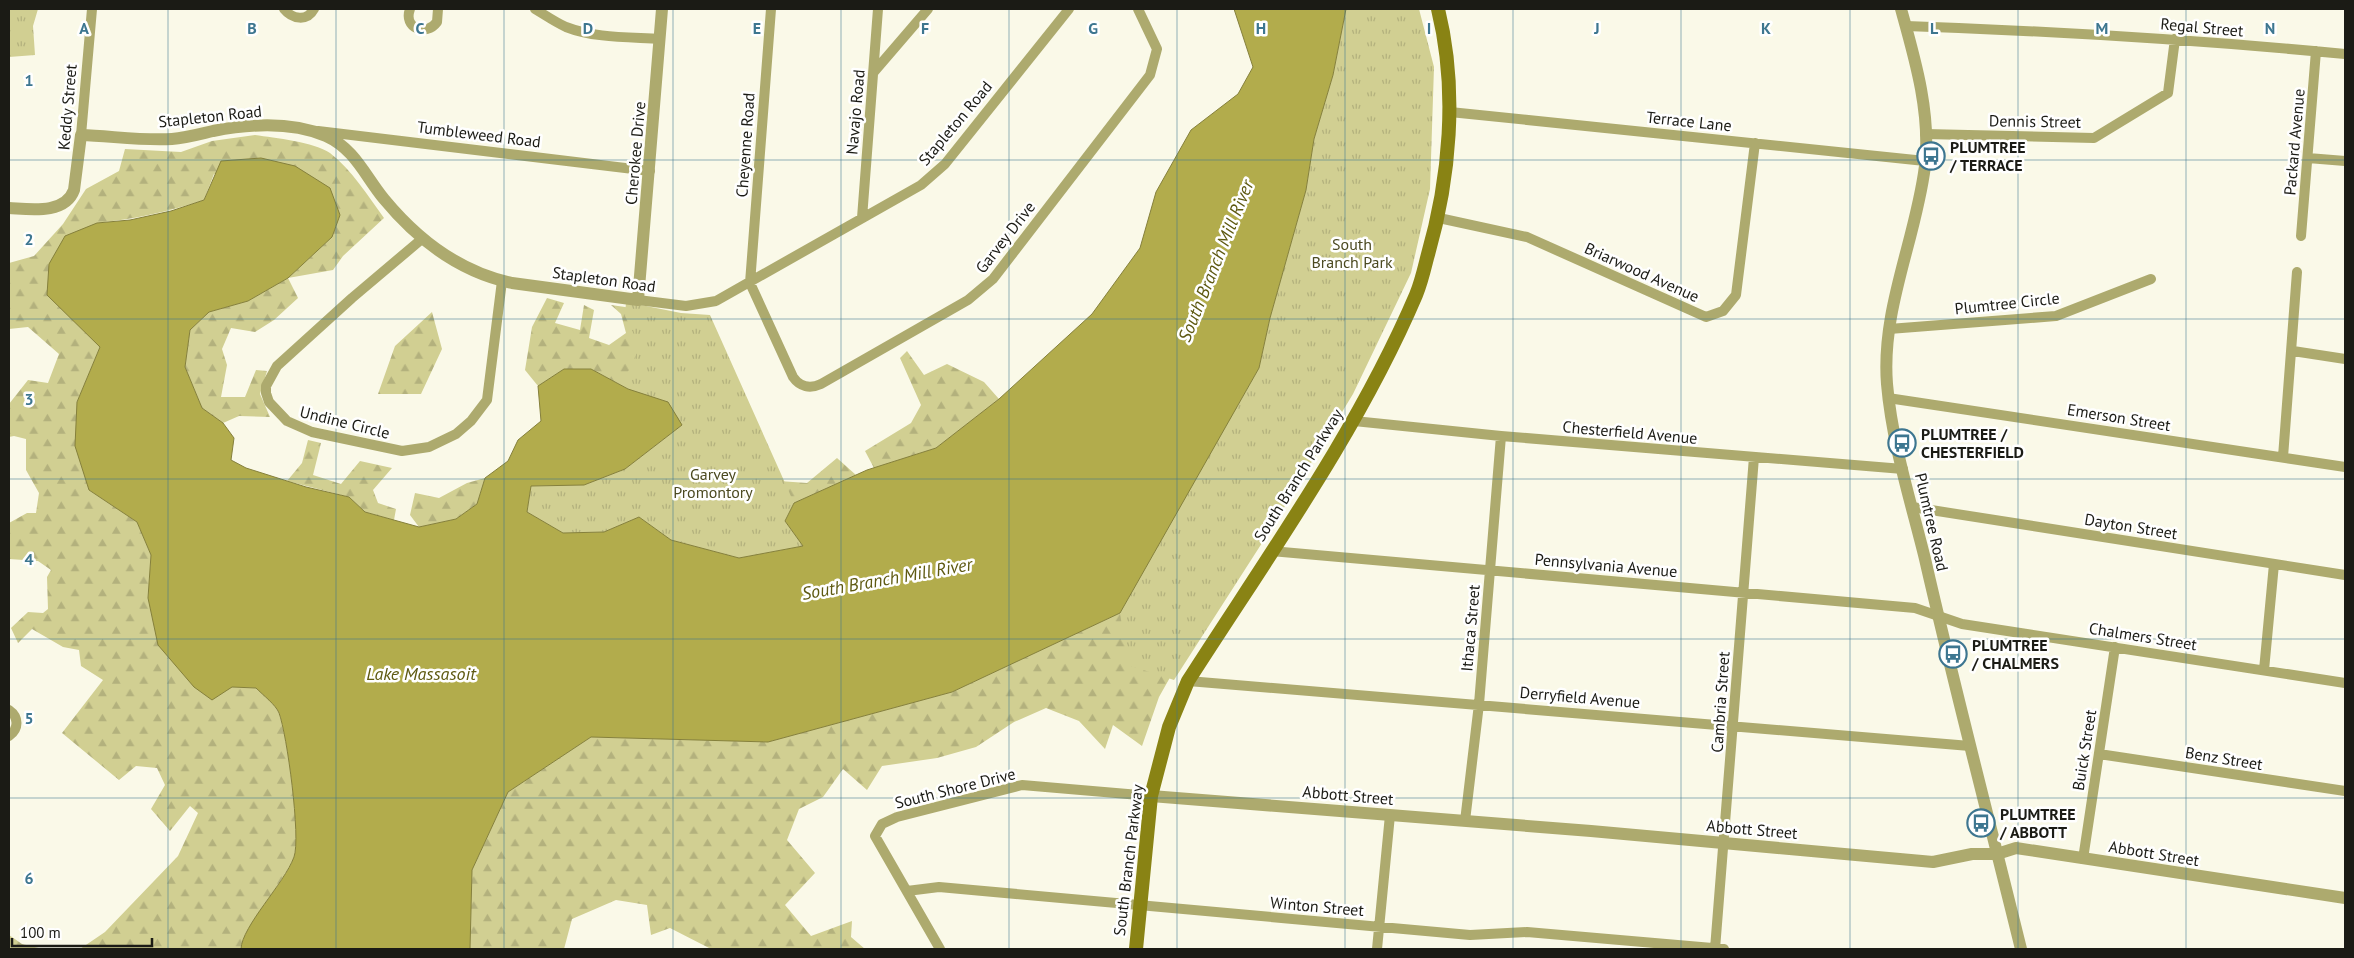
<svg xmlns="http://www.w3.org/2000/svg" width="2354" height="958" viewBox="0 0 2354 958" font-family="'PT Sans',sans-serif">
<style>
.forest{fill:url(#forest-firs)}
.park{fill:url(#park-tufts)}
.water{fill:#b2ac4c;stroke:#85803c}
.lines{fill:none;stroke-linecap:round;stroke-linejoin:round}
.minor{stroke:#adaa6e;stroke-width:10}
.tertiary{stroke:#adaa6e;stroke-width:12}
.secondary{stroke:#898314;stroke-width:14}
.grid{fill:none;stroke:#3d7690;stroke-width:1;stroke-opacity:0.55}
.labels{text-anchor:middle;stroke-width:5;stroke-linejoin:round;paint-order:stroke}
.street-label{font-size:16px;fill:#1b1b15;stroke:#fff}
.poi-label{font-size:16px;font-weight:bold;fill:#1b1b15;stroke:#fff;text-anchor:start}
.park-label{font-size:16px;fill:#4c4a21;stroke:#fff}
.water-label{font-size:18px;font-style:italic;fill:#5e5911;stroke:#fff}
.grid-label{font-size:16px;text-anchor:middle;font-weight:bold;fill:#3d7690;stroke:#fff;stroke-width:5;stroke-linejoin:round;paint-order:stroke}
</style>
<defs>
<pattern id="forest-firs" width="22" height="20" patternUnits="userSpaceOnUse" patternTransform="scale(1.25)"><rect width="22" height="20" fill="#d1cf92"/><path d="M5 1l3.5 6h-7zM16 11l3.5 6h-7z" fill="#b3b17d"/></pattern>
<pattern id="park-tufts" width="24" height="20" patternUnits="userSpaceOnUse" patternTransform="scale(1.25)"><rect width="24" height="20" fill="#d1cf92"/><path d="M3 7l-1-3M5 7V3M7 7l1-3M15 17l-1-3M17 17v-4M19 17l1-3" fill="none" stroke="#b3b17d"/></pattern>
</defs>
<rect width="100%" height="100%" fill="#faf9e8"/>
<path class="forest" d="M255,135C275,138 314,142 330,153C352,170 368,196 384,218L343,256L333,270L288,278L298,298L274,320L255,332L231,328L222,349L227,365L221,397H245L256,370L267,371L260,394L270,417L239,416L223,423L202,408L185,367L190,330L209,312L248,301L288,278L332,237L340,215L214,174L204,200C168,212 134,219 97,223L100,347L77,402L89,490L137,522L151,555L148,598L232,687L256,688C263,695 276,704 279,714C287,734 301,838 294,857C283,884 243,926 241,949H80L105,932L178,856L198,813L190,806L170,831L151,809L165,785L157,768L136,766L119,780L62,733L103,680L81,666L79,650L63,647L32,629L18,643L11,628L28,612L43,613L48,609L47,577L51,570L38,561L9,559V523L27,513H36L39,493L26,470V439L14,436L9,437V404L28,380L48,383L59,354L28,327L9,329V263L34,256L63,224L86,189L119,171L125,149L181,152L212,141Z
M547,298L564,303L555,323L580,330L584,305L594,310L589,338L609,345L626,333L621,314L611,305L653,311L779,481L807,483L837,458L856,475L794,503L628,389L591,369H564L538,386L525,370L532,327Z
M432,312L442,349L421,394H378L395,346Z
M907,351L924,375L947,364L984,382L999,399L936,448L874,468L865,451L911,423L921,405L900,358Z
M1237,405L1190,642L1159,697L1142,746L1113,725L1105,749L1079,721L1046,708L1014,722L976,747L937,758L882,766L867,790L843,769L823,797L799,809L787,840L815,873L785,905L811,936L852,921L851,937L865,949H711L670,928L651,935L647,905L616,900L572,919L564,949H470L472,870L508,792L591,737L768,742L952,692L1120,613Z
M308,440L321,443L313,475L341,484L360,461L392,468L373,490L378,503L396,509L394,520L365,512L349,497L287,481L302,463Z
M485,478L477,504L456,519L419,527L410,515L415,493L439,498L467,483Z
M9,935L22,944L43,949H9Z"/>
<path class="park" d="M9,9H38L33,26L35,55L9,57Z
M1346,9H1419L1434,67L1430,189L1411,273L1353,394L1271,529L1174,680L1128,665L1120,613L1259,368L1270,318L1306,190L1314,139L1333,75Z
M626,302L681,313L710,315L794,503L785,521L803,546L739,558L671,540L639,517L604,532L563,533L527,512L531,486L584,485L625,469L682,425L668,402L628,389L626,374L633,365L639,345L625,316Z"/>
<path class="water" d="M1234,9H1346L1333,75L1314,139L1306,190L1270,318L1259,368L1120,613L952,692L768,742L591,737L508,792L472,870L470,949H241C242,926 284,884 294,857C301,838 287,734 279,713C276,705 263,695 256,688L232,687L212,700L194,687L158,645L148,598L151,555L137,522L89,490L75,446L77,402L100,347L47,295L49,264L65,236L97,223L130,220L171,211L204,200L221,161L261,158L295,166L330,188L340,215L332,237L288,278L248,301L209,312L190,330L185,367L202,408L223,423L234,438L231,460L246,468L306,487L349,497L365,512L419,527L456,519L477,504L485,478L508,461L518,440L541,421L538,386L564,369H591L628,389L668,402L682,425L625,469L584,485L531,486L527,512L563,533L604,532L639,517L671,540L739,558L803,546L785,521L794,503L867,470L936,448L999,399L1092,314L1140,248L1156,192L1191,130L1238,94L1253,67Z"/>
<g class="lines">
<path class="minor" d="M284,9C292,19 307,22 314,9
M410,9C403,28 426,37 437,22L438,9
M535,9C545,15 555,22 566,27C594,38 629,37 660,39
M771,9L750,283L793,377C800,387 810,389 821,384L968,300L993,279L1150,75L1157,49L1138,9
M1906,26C2053,31 2199,40 2345,54
M873,73L928,9
M1450,112L1925,161
M318,131L650,171
M1925,134L2094,138L2168,93L2175,39
M81,135L92,9
M2308,158L2345,161
M862,218L878,9
M1439,218L1527,237L1706,317L1723,311L1736,295L1755,143
M2301,236L2316,51
M423,238L352,298L277,366L266,386V393L269,402L287,421L312,432L402,451L429,447L456,434L471,421L487,400L502,281
M638,300L686,306L716,301L921,185L945,164L1069,9
M1889,329L2056,316L2151,279
M2293,351L2345,359
M1888,398L2345,467
M1354,421L1501,436L1903,469
M2283,457L2297,272
M1912,507L2345,575
M1271,551L1915,608L1962,624L2345,683
M2264,670L2274,564
M1188,681L1970,746
M9,710C19,717 19,729 9,736
M2099,754L2345,791
M1465,821L1479,704L1501,436
M2083,859L2115,647
M907,891L939,887L1470,935L1527,932L1724,949
M940,949L875,836L882,824L897,817L1022,785L1151,796
M1377,949L1390,815
M1715,949L1754,457"/>
<path class="tertiary" d="M1901,9C1915,59 1931,113 1925,166C1916,239 1881,309 1887,384C1892,443 1911,502 1925,559C1955,690 1989,819 2021,949
M9,208C29,209 65,215 74,190L81,135C111,136 143,141 172,139C186,138 200,134 213,131C249,124 291,121 326,136C355,149 365,176 384,199C417,239 460,272 512,283L638,300L662,9
M1151,796L1591,831L1933,862L1972,854H1997L2016,848L2345,898"/>
<path class="secondary" d="M1136,949L1151,796L1169,727L1188,681C1268,556 1358,431 1416,295C1421,283 1424,270 1427,258C1450,179 1458,90 1438,9"/>
</g>
<path class="grid" d="M168,9V949M336,9V949M504,9V949M673,9V949M841,9V949M1009,9V949M1177,9V949M1345,9V949M1513,9V949M1681,9V949M1850,9V949M2018,9V949M2186,9V949M9,160H2345M9,319H2345M9,479H2345M9,639H2345M9,798H2345"/>
<defs>
<g id="bus-ring" transform="scale(1.4375)"><circle r="9.5" fill="#fff" stroke="#3d7690" stroke-width="1.5"/><path d="M-5-6H5V4H4V6H2V4H-2V6H-4V4H-5ZM-3.5-4V0h7V-4ZM-3.5 1.2v1.5H-2V1.2ZM2 1.2v1.5H3.5V1.2Z" fill="#3d7690"/></g>
</defs>
<g fill-rule="evenodd">
<use href="#bus-ring" x="1931" y="156"/>
<use href="#bus-ring" x="1902" y="443"/>
<use href="#bus-ring" x="1953" y="654"/>
<use href="#bus-ring" x="1981" y="823"/>
</g>
<g class="labels">
<g class="street-label">
<text transform="translate(2202 27) rotate(5)" y="6">Regal Street</text>
<text transform="translate(67 107) rotate(-85)" y="6">Keddy Street</text>
<text transform="translate(855 112) rotate(-85)" y="6">Navajo Road</text>
<text transform="translate(210 116) rotate(-6)" y="6">Stapleton Road</text>
<text transform="translate(1689 121) rotate(6)" y="6">Terrace Lane</text>
<text transform="translate(2035 121) rotate(1)" y="6">Dennis Street</text>
<text transform="translate(955 123) rotate(-50)" y="6">Stapleton Road</text>
<text transform="translate(479 134) rotate(7)" y="6">Tumbleweed Road</text>
<text transform="translate(2294 142) rotate(-85)" y="6">Packard Avenue</text>
<text transform="translate(745 145) rotate(-86)" y="6">Cheyenne Road</text>
<text transform="translate(635 153) rotate(-85)" y="6">Cherokee Drive</text>
<text transform="translate(1005 237) rotate(-52)" y="6">Garvey Drive</text>
<text transform="translate(1642 272) rotate(24)" y="6">Briarwood Avenue</text>
<text transform="translate(604 279) rotate(8)" y="6">Stapleton Road</text>
<text transform="translate(2007 303) rotate(-6)" y="6">Plumtree Circle</text>
<text transform="translate(2119 417) rotate(9)" y="6">Emerson Street</text>
<text transform="translate(345 422) rotate(14)" y="6">Undine Circle</text>
<text transform="translate(1630 432) rotate(5)" y="6">Chesterfield Avenue</text>
<text transform="translate(1298 475) rotate(-58)" y="6">South Branch Parkway</text>
<text transform="translate(1932 522) rotate(77)" y="6">Plumtree Road</text>
<text transform="translate(2131 526) rotate(9)" y="6">Dayton Street</text>
<text transform="translate(1606 565) rotate(5)" y="6">Pennsylvania Avenue</text>
<text transform="translate(1470 628) rotate(-85)" y="6">Ithaca Street</text>
<text transform="translate(2143 636) rotate(9)" y="6">Chalmers Street</text>
<text transform="translate(1580 697) rotate(5)" y="6">Derryfield Avenue</text>
<text transform="translate(1720 702) rotate(-86)" y="6">Cambria Street</text>
<text transform="translate(2084 750) rotate(-81)" y="6">Buick Street</text>
<text transform="translate(2224 758) rotate(9)" y="6">Benz Street</text>
<text transform="translate(955 788) rotate(-14)" y="6">South Shore Drive</text>
<text transform="translate(1348 795) rotate(5)" y="6">Abbott Street</text>
<text transform="translate(1752 829) rotate(5)" y="6">Abbott Street</text>
<text transform="translate(2154 853) rotate(9)" y="6">Abbott Street</text>
<text transform="translate(1128 860) rotate(-83)" y="6">South Branch Parkway</text>
<text transform="translate(1317 906) rotate(5)" y="6">Winton Street</text>
</g>
<g class="poi-label">
<text x="1950" y="153">PLUMTREE<tspan x="1950" dy="18">/ TERRACE</tspan></text>
<text x="1921" y="440">PLUMTREE /<tspan x="1921" dy="18">CHESTERFIELD</tspan></text>
<text x="1972" y="651">PLUMTREE<tspan x="1972" dy="18">/ CHALMERS</tspan></text>
<text x="2000" y="820">PLUMTREE<tspan x="2000" dy="18">/ ABBOTT</tspan></text>
</g>
<g class="park-label">
<text x="1352" y="250">South<tspan x="1352" dy="18">Branch Park</tspan></text>
<text x="713" y="480">Garvey<tspan x="713" dy="18">Promontory</tspan></text>
</g>
<g class="water-label">
<text transform="translate(1216 261) rotate(-68)" y="6">South Branch Mill River</text>
<text transform="translate(887 579) rotate(-10)" y="6">South Branch Mill River</text>
<text x="421" y="680">Lake Massasoit</text>
</g>
</g>
<g class="grid-label">
<text x="84" y="34">A</text>
<text x="252" y="34">B</text>
<text x="420" y="34">C</text>
<text x="588" y="34">D</text>
<text x="757" y="34">E</text>
<text x="925" y="34">F</text>
<text x="1093" y="34">G</text>
<text x="1261" y="34">H</text>
<text x="1429" y="34">I</text>
<text x="1597" y="34">J</text>
<text x="1766" y="34">K</text>
<text x="1934" y="34">L</text>
<text x="2102" y="34">M</text>
<text x="2270" y="34">N</text>
<text x="29" y="86">1</text>
<text x="29" y="245">2</text>
<text x="29" y="405">3</text>
<text x="29" y="565">4</text>
<text x="29" y="724">5</text>
<text x="29" y="884">6</text>
</g>
<rect width="2354" height="958" fill="none" stroke="#1b1b15" stroke-width="20"/>
<path d="M12 938v8h140v-8" fill="none" stroke="#1b1b15" stroke-width="2.5"/>
<text x="20" y="938" font-size="15" fill="#1b1b15" stroke="#ffffff" stroke-width="4" paint-order="stroke">100 m</text>
</svg>
